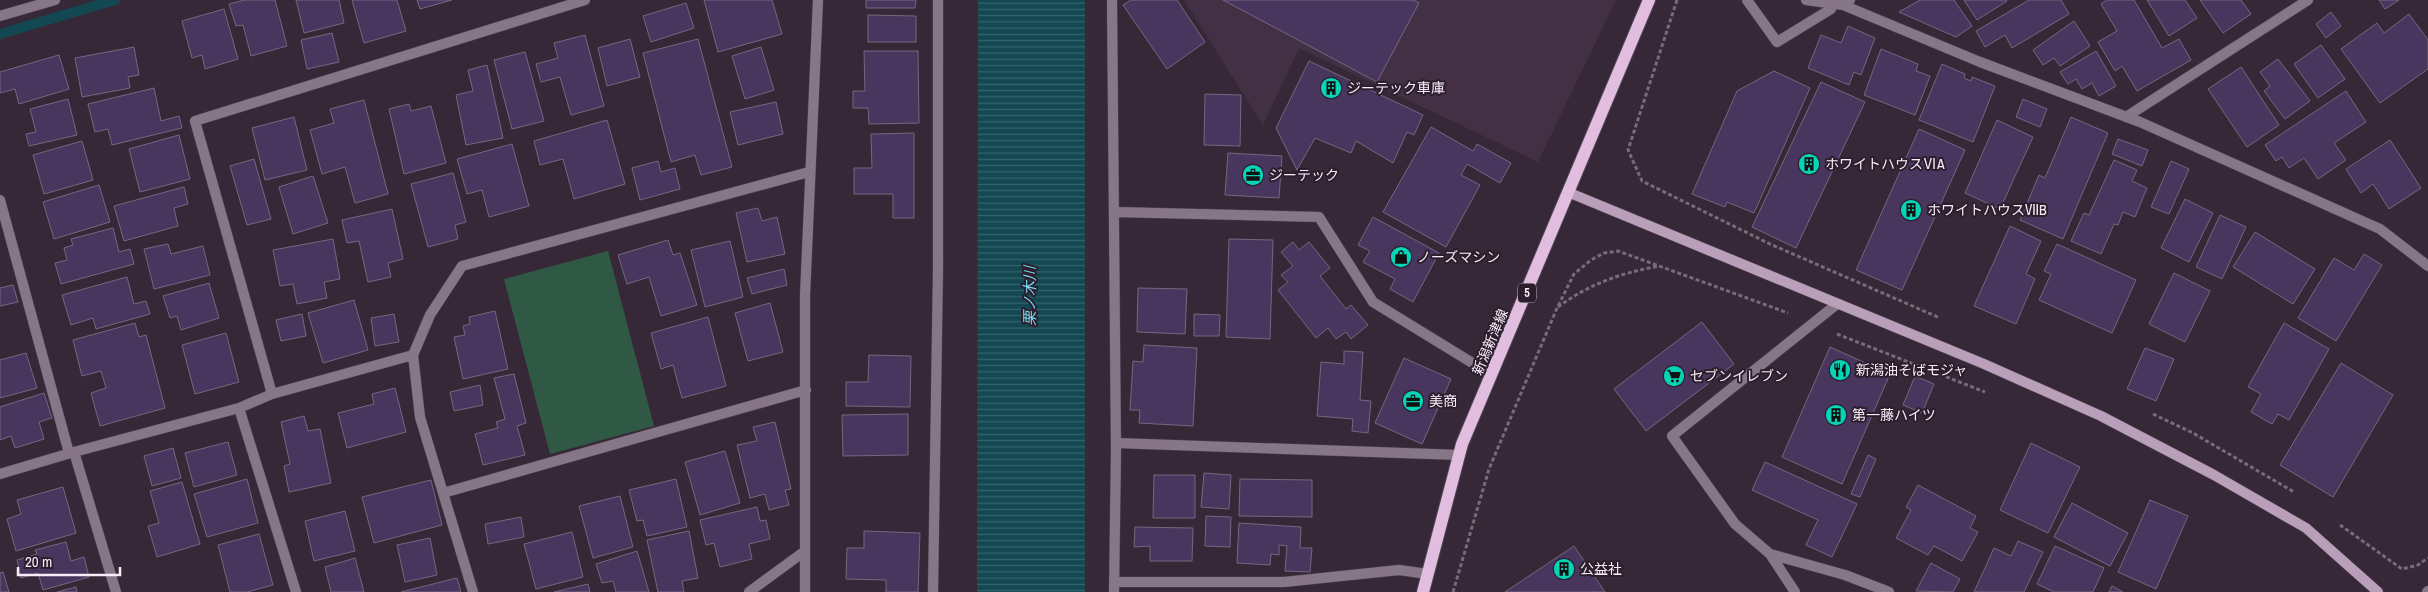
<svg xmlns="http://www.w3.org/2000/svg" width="2428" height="592" viewBox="0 0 2428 592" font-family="'Archivo Narrow','Noto Sans JP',sans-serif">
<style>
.built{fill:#433045}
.green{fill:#305945}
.water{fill:url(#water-rules)}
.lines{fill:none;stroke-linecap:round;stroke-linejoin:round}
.stream{stroke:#134852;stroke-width:10}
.building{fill:#48365e;stroke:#72697f}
.street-casing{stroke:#524453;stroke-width:11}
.secondary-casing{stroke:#524453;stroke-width:11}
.primary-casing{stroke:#524453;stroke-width:14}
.path{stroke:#786b79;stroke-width:3;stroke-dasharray:4 2.5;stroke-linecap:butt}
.street{stroke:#877687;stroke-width:10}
.secondary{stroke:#b99fb9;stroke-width:10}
.primary{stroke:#e1bee0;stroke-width:12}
.labels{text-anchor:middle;stroke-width:4;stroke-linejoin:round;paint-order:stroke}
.shield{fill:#2d1e2e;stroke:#baafbb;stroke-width:1}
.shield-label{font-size:12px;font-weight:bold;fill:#f7edf8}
.poi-label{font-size:14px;fill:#f7edf8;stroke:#2d1e2e;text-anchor:start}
.street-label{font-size:14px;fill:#f7edf8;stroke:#2d1e2e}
.water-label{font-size:15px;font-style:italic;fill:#73daf0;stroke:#2d1e2e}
</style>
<defs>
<pattern id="water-rules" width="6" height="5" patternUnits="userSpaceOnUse" patternTransform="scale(1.25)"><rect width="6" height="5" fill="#134852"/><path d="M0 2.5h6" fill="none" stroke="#36636c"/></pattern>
</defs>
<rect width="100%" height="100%" fill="#372838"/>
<path class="built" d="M1184,0H1616L1538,162L1299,48L1263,125Z"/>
<path class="green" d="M608,251L654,426L550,454L504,279Z"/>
<path class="water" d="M978,0H1085V592H977Z"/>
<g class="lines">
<path class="stream" d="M0,34L115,0"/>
</g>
<path class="building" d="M245,0H275L287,46L251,56L243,25L236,26L229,4Z
M296,0H339L344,23L304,33Z
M352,0H397L406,31L364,43Z
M417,0H452L420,9Z
M704,0H772L782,34L718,52Z
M866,0H916L915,8H866Z
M1131,0H1177L1205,42L1167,69L1123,5Z
M1223,0H1413L1419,3L1377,82Z
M1920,0H1954L1972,26L1956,37L1899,12Z
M1964,0H2006L2007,1L1977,20Z
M2029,0H2061L2069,14L2012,48L2005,35L1985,47L1976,31Z
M2107,0H2134L2162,48L2179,39L2191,60L2137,91L2122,66L2115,71L2098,42L2117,31L2101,4Z
M2147,0H2185L2197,18L2169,36Z
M2200,0H2241L2251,14L2223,33Z
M2379,0H2399L2385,9Z
M686,3L694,28L651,42L643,16Z
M224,9L238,59L205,69L202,55L192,58L182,21Z
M2331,12L2341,26L2326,38L2316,24Z
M2409,14L2428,40V69L2380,103L2341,49L2377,23L2384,33Z
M868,15L916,16V42H868Z
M2074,21L2090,46L2060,66L2054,58L2043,65L2033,50Z
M1848,26L1875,38L1861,75L1854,72L1849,85L1808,68L1821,35L1841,43Z
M332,33L339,62L307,69L301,40Z
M585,35L604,106L571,115L560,77L541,82L536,64L558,58L554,43Z
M630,39L640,77L607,86L598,48Z
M698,39L732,167L701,175L695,155L671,162L643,53Z
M2321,45L2345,79L2318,98L2294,64Z
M134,47L139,75L128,77L130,88L82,97L75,58Z
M761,47L774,90L745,99L732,56Z
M1881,49L1918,64L1916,71L1930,76L1915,115L1864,95Z
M864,51H918L919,123L869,124L868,108H853V91H865Z
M2096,51L2116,86L2099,96L2092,83L2082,89L2076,79L2068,84L2060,72Z
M525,52L544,121L512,129L494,60Z
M59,55L69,89L19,104L15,89L0,93V72Z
M2278,59L2310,101L2285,119L2264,91L2270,86L2260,72Z
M1309,61L1423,115L1414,135L1407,132L1393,163L1356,141L1351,153L1315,138L1297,170L1276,128Z
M1942,64L1965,74L1964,78L1971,81L1972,77L1995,86L1973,142L1919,120Z
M487,65L503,138L466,145L456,95L473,91L468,70Z
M2241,67L2279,125L2247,147L2208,89Z
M1774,71L1810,88L1754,213L1727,202L1725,207L1692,194L1737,91Z
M1821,82L1865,102L1796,248L1752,227Z
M154,88L161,121L179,116L182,128L112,145L108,129L95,132L88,104Z
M2346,91L2366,122L2334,143L2346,160L2318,179L2304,158L2289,168L2282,157L2276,161L2265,145Z
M1205,94L1241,95L1240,146L1204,145Z
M68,99L77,135L29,146L26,134L36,132L30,109Z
M2023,99L2047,109L2040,127L2016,117Z
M364,100L388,194L355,203L345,167L322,174L310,130L334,123L330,109Z
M776,102L783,134L738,145L730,112Z
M409,104L411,111L431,106L446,163L404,174L389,109Z
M294,117L307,170L265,180L252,128Z
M2071,117L2108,133L2063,239L2020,220L2039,175L2045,178Z
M607,120L625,184L574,199L563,159L540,165L534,141Z
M1997,120L2033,137L2000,209L1965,193Z
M1431,127L1473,151L1477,144L1511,163L1500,183L1467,164L1461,175L1480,185L1446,247L1383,212Z
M1919,129L1965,150L1902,290L1856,270Z
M914,133V218H893V194H854V168H872L871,134Z
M179,135L190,179L140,192L129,149Z
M2118,139L2148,150L2142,166L2112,154Z
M2390,140L2421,188L2389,209L2373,184L2361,193L2346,169Z
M82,141L93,180L44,194L33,155Z
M512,144L529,206L489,217L482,190L467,194L457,159Z
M1228,153L1282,156L1279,198L1225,195Z
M254,159L271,219L247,225L230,166Z
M2114,160L2137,170L2132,181L2147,188L2135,217L2123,212L2118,225L2114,224L2101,254L2071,241L2084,213L2089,215Z
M658,161L661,172L675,168L680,189L640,200L632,168Z
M2171,161L2189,169L2169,214L2151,207Z
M453,173L466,222L455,225L458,239L428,247L411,184Z
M313,176L328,223L293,234L279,187Z
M99,185L110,222L54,239L43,202Z
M184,187L188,204L174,208L178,226L124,241L114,206Z
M2185,199L2213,213L2189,262L2161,248Z
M758,208L762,221L777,217L785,254L747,262L736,213Z
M392,209L403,259L388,263L391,277L368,282L359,241L347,243L342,220Z
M2220,215L2246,227L2222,279L2196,267Z
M1373,217L1439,253L1413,302L1390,289L1395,279L1363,262L1370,251L1358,245Z
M2010,226L2041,241L2026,274L2035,279L2016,324L1974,306Z
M113,228L119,252L130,249L134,264L61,284L55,263L67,260L64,248L73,245L71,239Z
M2255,232L2315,269L2293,304L2233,267Z
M333,239L340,279L324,282L327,298L297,304L293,284L280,286L273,250Z
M1229,239L1273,240L1270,339L1226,337Z
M668,240L673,255L680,253L697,305L661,316L649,277L627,284L618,255Z
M730,241L743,297L705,307L691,250Z
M1293,242L1299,250L1309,242L1330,268L1320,276L1346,309L1351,305L1368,325L1351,339L1346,332L1336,339L1328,328L1316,338L1278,290L1288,282L1281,275L1293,266L1281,252Z
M168,244L171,254L203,246L210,275L154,289L144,249Z
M2057,244L2136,280L2112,333L2039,300L2051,274L2044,271Z
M2364,254L2382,265L2336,341L2298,318L2334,258L2354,270Z
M784,269L787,285L752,294L747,278Z
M2174,273L2210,291L2185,342L2149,324Z
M127,277L134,304L146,301L150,314L96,329L93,318L71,325L62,295Z
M209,283L219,318L181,330L177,316L170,318L163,296Z
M13,285L18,302L0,306V288Z
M1138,288L1187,289L1185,334L1137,332Z
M354,300L368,350L323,363L308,313Z
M770,303L783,352L748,361L735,313Z
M495,311L508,369L463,379L454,337L465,335L463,326L470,324L469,317Z
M302,314L306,336L281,341L276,320Z
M394,314L399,342L375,346L371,318Z
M1194,314L1220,315L1219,336H1194Z
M708,317L726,386L682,398L673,365L661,369L651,333Z
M1702,322L1734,364L1646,431L1614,389Z
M135,323L139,337L146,335L165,408L100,426L91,393L106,388L101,371L82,376L73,340Z
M2284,323L2329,349L2289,420L2278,414L2272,424L2251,412L2261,394L2248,387Z
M226,333L239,382L195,394L182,345Z
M1144,345L1197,348L1193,426L1139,423L1140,410H1130L1133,361L1143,362Z
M1830,347L1890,374L1842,484L1782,457Z
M2145,348L2174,359L2156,401L2127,389Z
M1344,351L1363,352L1360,400L1371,401L1368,433L1352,431L1353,419L1317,416L1321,362L1344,364Z
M26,353L37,388L0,398V360Z
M869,355L911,356L910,407L846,406V382H868Z
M1404,358L1451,379L1422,444L1375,423Z
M2341,363L2393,395L2333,497L2280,465Z
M514,374L526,423L517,426L525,455L483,465L475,434L498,428L496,422L505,419L494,378Z
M1915,376L1934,384L1922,413L1903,405Z
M480,385L483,405L454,411L450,392Z
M395,388L406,432L347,448L338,413L374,404L372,394Z
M44,393L52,418L39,422L44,439L15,448L11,436L0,440V407Z
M908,414V455L843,456L842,415Z
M304,416L308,431L320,429L331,483L289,492L284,466L290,464L281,422Z
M775,422L791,489L785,490L789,505L769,510L765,494L750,498L737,445L757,441L753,427Z
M228,442L237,475L194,487L185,453Z
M2031,443L2080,467L2048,533L2000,510Z
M173,448L181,478L152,486L144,456Z
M725,451L740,503L700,515L685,462Z
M1868,455L1876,459L1860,497L1851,494Z
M1765,462L1857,504L1832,557L1806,545L1818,520L1752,490Z
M1204,473L1231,475L1229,509L1201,507Z
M1154,475H1195V518H1153Z
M247,479L258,523L207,537L194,494Z
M676,479L687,527L647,536L643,520L637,521L629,490Z
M1240,479L1312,480V517L1239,516Z
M431,480L442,525L374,543L362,497Z
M182,482L200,544L157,557L148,526L159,523L150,491Z
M1918,485L1976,516L1970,528L1978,532L1962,561L1934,546L1928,555L1896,538L1911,510L1906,507Z
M63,487L76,533L16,551L7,519L21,514L17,500Z
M620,496L633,547L593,558L579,506Z
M2150,500L2188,516L2156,589L2118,572Z
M2072,503L2128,533L2110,566L2054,537Z
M757,507L760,521L766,520L770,539L749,544L752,559L720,567L714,543L706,545L700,520Z
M345,511L355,551L314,561L305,521Z
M1206,516L1231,517L1230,547L1205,546Z
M521,517L524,537L488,544L485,524Z
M1239,523L1301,527L1300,548H1312L1310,572L1285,571L1287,546L1279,545V555L1271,554L1270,565L1237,563Z
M1135,527L1193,528L1192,561H1150V546L1134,547Z
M689,531L698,578L682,581L684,592H658L647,540Z
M864,531L920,533L918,592H886V580L846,579L847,548H864Z
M572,532L583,577L536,589L524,544Z
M259,534L273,585L247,592H230L218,545Z
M430,538L437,575L405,582L397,545Z
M2018,541L2043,552L2024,592H1974L1994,548L2011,556Z
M66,542L71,561L84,557L89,577L43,590L38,573L21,578L17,560L37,554L35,550Z
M1574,546L1605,592H1505Z
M2055,546L2104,568L2093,592H2054L2037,584Z
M637,551L649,592H616L613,581L602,583L596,564Z
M355,558L364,592H331L325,567Z
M1931,563L1960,579L1953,592L1916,591Z
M3,572L9,592H0V573Z
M457,578L461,592H401Z
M588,584L590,592H554Z
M2112,586L2123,592H2109Z
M76,587L77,592H57Z"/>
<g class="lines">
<g class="street-casing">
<path id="street" d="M1112,0L1116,451L1114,592
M1747,0L1777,42L1831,9
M1806,0L1843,5
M1850,0L1843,5L1980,62L2140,122L2380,229L2428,266
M0,16L55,0
M2126,117L2308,0
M0,200L69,453
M1115,212L1319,217L1373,302L1492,375
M272,394L195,121L585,0
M239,408L296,592
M1116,443L1460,455
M74,452L116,592
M0,474L74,452L239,408L272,394L413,355
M443,493L806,390
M1770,554L1845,575L1889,592
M1114,582H1284L1399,570L1428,574
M473,592L420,417L413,355L430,315L462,266L809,172
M749,592L805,551
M805,592V296L818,0
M933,592L938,268V0
M1795,592L1770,554L1735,524L1672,436L1837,304
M2427,592L2428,591"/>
</g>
<g class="secondary-casing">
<path id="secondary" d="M1570,193L1984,364L2101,416L2214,475L2306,528L2378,592"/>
</g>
<g class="primary-casing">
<path id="primary" d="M1423,592L1462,444L1649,0"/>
</g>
<path class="path" d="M1677,0L1628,150L1642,181L1770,244L1940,318
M1558,307C1589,284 1621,273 1659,266
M1837,334L1985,392
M2153,414L2193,433L2294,492
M2340,525L2402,569L2418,565L2428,558
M1453,592L1489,469L1557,308L1574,274L1591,260L1604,253L1618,251L1788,313"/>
<use href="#street" class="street"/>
<use href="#secondary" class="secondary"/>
<use href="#primary" class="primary"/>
</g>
<defs>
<g id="building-disc" transform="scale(1.125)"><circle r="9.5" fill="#05d5b6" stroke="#2d1e2e"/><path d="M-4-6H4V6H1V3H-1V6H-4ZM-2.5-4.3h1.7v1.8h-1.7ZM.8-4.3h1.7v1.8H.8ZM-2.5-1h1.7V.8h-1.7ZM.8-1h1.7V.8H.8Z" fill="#111"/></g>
<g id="office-disc" transform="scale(1.125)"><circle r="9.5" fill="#05d5b6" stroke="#2d1e2e"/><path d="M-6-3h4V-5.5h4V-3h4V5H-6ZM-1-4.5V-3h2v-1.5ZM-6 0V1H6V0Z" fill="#111"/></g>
<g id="shop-disc" transform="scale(1.125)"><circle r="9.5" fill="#05d5b6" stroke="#2d1e2e"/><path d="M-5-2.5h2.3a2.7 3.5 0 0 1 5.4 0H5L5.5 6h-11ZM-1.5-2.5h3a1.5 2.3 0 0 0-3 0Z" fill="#111"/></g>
<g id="restaurant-disc" transform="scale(1.125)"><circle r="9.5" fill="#05d5b6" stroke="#2d1e2e"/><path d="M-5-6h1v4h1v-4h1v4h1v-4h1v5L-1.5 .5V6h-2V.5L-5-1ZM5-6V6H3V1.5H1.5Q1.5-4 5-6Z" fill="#111"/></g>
<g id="supermarket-disc" transform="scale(1.125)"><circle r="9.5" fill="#05d5b6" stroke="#2d1e2e"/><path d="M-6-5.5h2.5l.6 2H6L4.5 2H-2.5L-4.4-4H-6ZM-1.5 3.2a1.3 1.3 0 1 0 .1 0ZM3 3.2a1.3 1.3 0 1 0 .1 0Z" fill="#111"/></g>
</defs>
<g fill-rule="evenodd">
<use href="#building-disc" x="1331" y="88"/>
<use href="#building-disc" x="1809" y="164"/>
<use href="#office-disc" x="1253" y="175"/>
<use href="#building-disc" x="1911" y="210"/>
<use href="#shop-disc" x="1401" y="257"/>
<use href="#restaurant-disc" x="1840" y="370"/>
<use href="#supermarket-disc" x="1674" y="376"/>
<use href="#office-disc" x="1413" y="401"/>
<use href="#building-disc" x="1836" y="415"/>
<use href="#building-disc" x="1564" y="569"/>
</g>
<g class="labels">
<rect class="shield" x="1518" y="283.5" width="18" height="19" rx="4"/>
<g class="shield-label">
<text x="1527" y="297">5</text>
</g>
<g class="poi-label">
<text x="1347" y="93">ジーテック車庫</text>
<text x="1825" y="169">ホワイトハウスⅥA</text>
<text x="1269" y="180">ジーテック</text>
<text x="1927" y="215">ホワイトハウスⅦB</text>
<text x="1417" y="262">ノーズマシン</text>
<text x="1856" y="375">新潟油そばモジャ</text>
<text x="1690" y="381">セブンイレブン</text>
<text x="1429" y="406">美商</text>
<text x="1852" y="420">第一藤ハイツ</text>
<text x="1580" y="574">公益社</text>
</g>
<g class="street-label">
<text transform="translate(1490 342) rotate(-67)" y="5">新潟新津線</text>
</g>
<g class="water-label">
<text transform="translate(1030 296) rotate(-90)" y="5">栗ノ木川</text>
</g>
</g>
<path d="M18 567v8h102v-8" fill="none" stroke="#f7edf8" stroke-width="2.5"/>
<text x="25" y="567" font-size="15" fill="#f7edf8" stroke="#2d1e2e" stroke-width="4" paint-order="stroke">20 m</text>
</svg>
